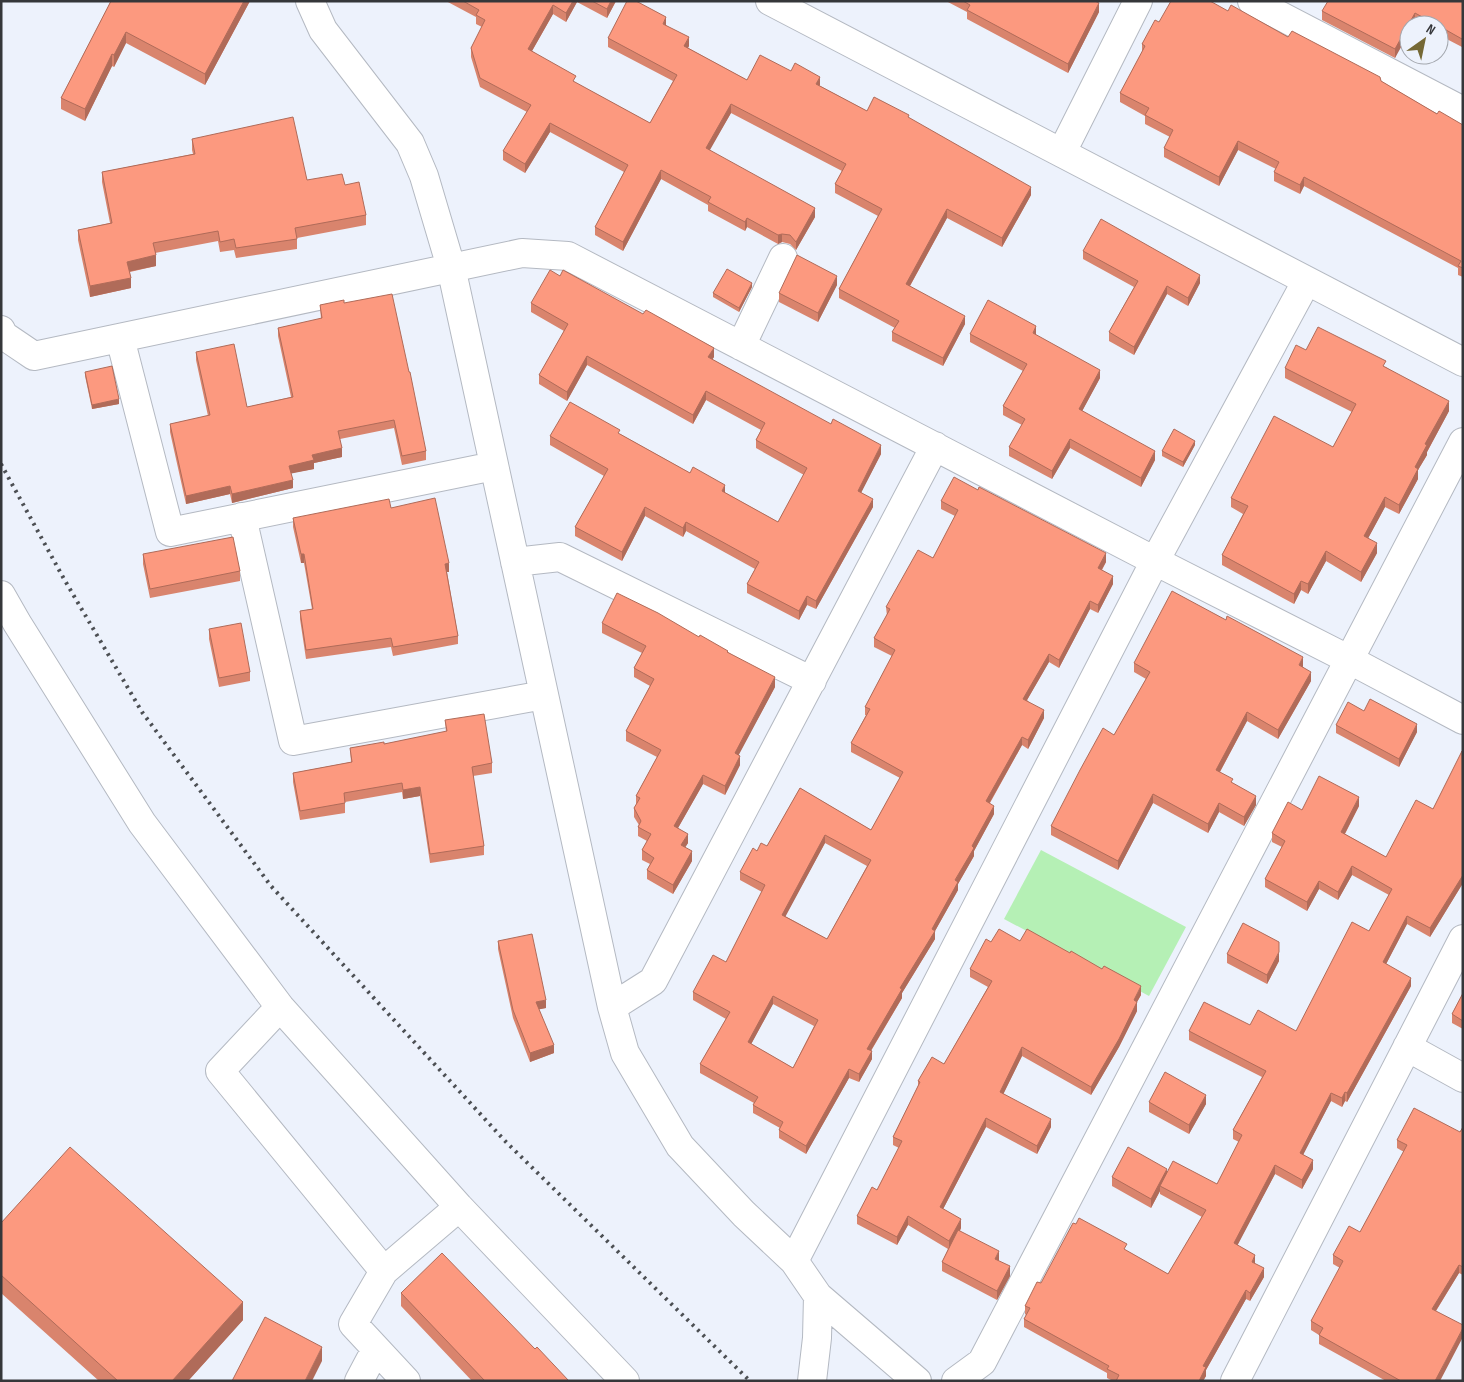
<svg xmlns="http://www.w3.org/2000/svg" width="1464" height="1382" viewBox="0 0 1464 1382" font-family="'Sofia Sans Condensed',sans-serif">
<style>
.green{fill:#b5f0b5}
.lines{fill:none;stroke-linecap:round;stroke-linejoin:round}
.minor-casing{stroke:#b4b9c2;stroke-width:30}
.minor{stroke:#fff;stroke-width:28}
.rail{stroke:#4c4f53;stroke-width:4;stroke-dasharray:2.5 5;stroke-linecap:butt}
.wall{fill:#d9846d;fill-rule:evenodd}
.shaded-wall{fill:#b06b59}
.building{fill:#fc997f;stroke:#b06b59;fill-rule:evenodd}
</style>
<rect width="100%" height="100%" fill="#edf2fc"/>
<path class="green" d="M1041,850L1186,927L1149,996L1004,919Z"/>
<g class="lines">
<g class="minor-casing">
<path id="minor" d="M310,1L323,30L410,143L424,176L451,267L612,1007L625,1053L680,1146L744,1214L794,1261L818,1296L817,1338L812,1381
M770,1L1463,362
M1252,1L1463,111
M1062,152L1138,1
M1,330L3,335L34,356L522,253L568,256L1155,561L1348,659L1463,720
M120,338L170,532L494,466
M741,346L783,258
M242,517L293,741L544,695
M515,562L560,557L812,681
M1,595L17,623L142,823L280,1007L459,1207L625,1381
M280,1007L220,1071L384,1271
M612,1007L653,981L935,446
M1407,1047L1463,1078
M794,1261L1155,561L1306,282
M818,1296L917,1381
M359,1381L376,1349
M406,1381L353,1324L384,1271L459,1207
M956,1381L982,1362L1463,442
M1235,1381L1463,939"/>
</g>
<use href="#minor" class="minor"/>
<path class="rail" d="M1,464L64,579L142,712L271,886L506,1142L750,1381"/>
</g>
<path class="wall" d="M111,1H250L205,85L126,43L114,67L112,66L85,121L61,109V98Z
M446,1H616L607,18L577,2L566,22L553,14L532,51L576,83L650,123L673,81L608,47V38L666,25L689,46L688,48L747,80L791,71L820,86L867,111L909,118L1031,195L1002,247L947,218L910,286L965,324L943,366L892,341V332L895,328L839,298V289L878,216L835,193V184L842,171L731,113L709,150L815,217L796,250L790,244L782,242L778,244L747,227L745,231L708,211V205L661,179L623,251L595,235V227L624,172L550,132L525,173L503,160V151L527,112L480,87L471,57V48L482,27L476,24V17Z
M946,1H1097V2L1099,12L1068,73L967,19V12Z
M1463,1V46L1462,47L1439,35V25H1421L1415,22L1413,25H1409L1395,58L1322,20V11Z
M1228,11L1288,37L1381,81L1437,114L1463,125V277L1458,275V268L1304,186L1300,194L1274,181V172L1276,169L1238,150L1219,186L1164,157V148L1170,137L1145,124V116L1120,102V93L1142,52V44L1159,22Z
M192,139L307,180L345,185L366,215V225L297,238V249L236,258L234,250L220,252L218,241L155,253L156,266L130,272L131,288L90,297L78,240V230L110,223L102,182V172L193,154L192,150Z
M1083,251L1200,283L1188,306L1167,294L1134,355L1109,341V332L1134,287L1083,259Z
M560,276L714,357L712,359L881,454L861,492L873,507L816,609L807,605L799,620L747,593V584L755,569L686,531L683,537L645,516L622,561L575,536V527L604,476L550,445V436L620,434L778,522L804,475L756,448V440L761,430L706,400L693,424L587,365L567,401L539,384V375L564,331L531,312V303Z
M837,285L818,322L779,302V293Z
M752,287L739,312L713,297V293Z
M344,303L426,451V460L402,465L394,428L340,439L342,457L314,463V469L291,473L293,488L232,503L230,494L186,504L170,432V424L208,416L196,360V352L247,407L291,397L278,336V328L321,319L320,305Z
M970,334L1036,335L1100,378L1082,411L1155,460L1141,487L1070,448L1052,479L1009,456V447L1022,425L1003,415V406L1023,371L970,342Z
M1306,350L1386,367L1449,411L1427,452V455L1418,470V479L1399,514L1385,507L1368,538L1377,553L1361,582L1326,561L1308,594L1301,590L1294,604L1222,565V555L1243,514L1231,507V498L1333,447L1352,412L1285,378V368Z
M85,372L119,404L92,409L85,376Z
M1195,445L1183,467L1162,456V451Z
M941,501L1106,562L1102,570L1113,584L1098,613L1090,609L1059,668L1049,662L1027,700L1044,718L1028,749L1022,745L990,803L994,814L974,851V856L958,884V890L935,931V939L902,993V998L871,1051L872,1059L859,1082L849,1078L806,1154L779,1138V1130L780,1128L753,1113V1105L754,1103L700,1073V1064L726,1019L693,1000V992L726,962L762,892L740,880V872L757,851L767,846L800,788L871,830L900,778L851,752V743L866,715H865V707L892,656L874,647V638L887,616L886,607L933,558L955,516L941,509ZM825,843L867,866L827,939L785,916ZM773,1004L814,1026L793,1068L751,1044Z
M391,508L449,572H447L458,636V644L393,656L391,647L306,659L300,619V611L312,609L304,563H301L293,527V518Z
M143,554L240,571V581L150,598L143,564Z
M602,623L699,637L728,652L775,687L738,755L740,765L725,795L703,784L678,828L688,843L685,847L692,861L673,894L647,879V870L650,864L642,860V850L647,841L638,836V827L639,825L634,817V808L636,805V796L657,757L626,741V731L650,686L634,677V668L642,653L602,633Z
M209,629L250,672V681L219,687L209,639Z
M1134,663L1303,666V667L1311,681L1278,739L1247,721L1220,772L1256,805L1244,826L1219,812L1208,833L1153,803L1118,870L1051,835V826L1114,735L1146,679L1134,672Z
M1364,711L1417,732L1399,767L1336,733V725Z
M445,720L492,763V773L473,776L484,846V855L430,863L420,796L403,799L402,792L345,802V813L300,820L293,782V773L351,762L350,748L384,744L446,732Z
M1463,751V883L1430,937L1407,924L1386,964L1411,986L1347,1102L1345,1101L1342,1107L1331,1101L1303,1154L1313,1169L1302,1189L1275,1174L1237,1245L1255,1264L1264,1277L1250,1301L1246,1299L1206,1370V1376L1203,1381H1113L1107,1378V1373L1024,1327V1319L1026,1315L1025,1314V1306L1041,1283L1127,1251L1168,1274L1202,1217L1160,1194V1191L1151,1208L1112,1186V1177L1167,1172L1217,1184L1239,1142L1233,1139V1130L1262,1077L1189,1040V1031L1250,1025L1296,1031L1369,931L1389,895L1352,875L1338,900L1319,889L1307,911L1265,887V879L1282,847L1272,842V833L1302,810L1359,806L1345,834L1386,857L1433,809Z
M498,941L546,1008L539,1009L554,1053L530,1062L513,1018L498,949Z
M1020,941L1141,995L1137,1002V1011L1119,1047L1091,1095L1022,1056L1003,1094L1051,1127L1037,1154L986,1127L943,1209L961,1228L960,1231L999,1260V1261L1010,1276L997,1300L942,1271V1262L948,1249L908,1225L897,1245L857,1224V1216L877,1190L899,1148L893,1145V1137L918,1086V1081L944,1064L988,987L970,977V969L991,942Z
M1227,954L1279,961L1267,984L1227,963Z
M1463,993V1029L1452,1023V1014Z
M1149,1102L1206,1104L1189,1134L1149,1112Z
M1463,1127V1275L1459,1273L1436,1311L1440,1381H1386L1319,1344V1335L1311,1330V1321L1340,1268L1333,1264V1255L1360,1232L1404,1152L1397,1148V1140L1460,1132Z
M1,1223L243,1320L188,1381H99L1,1293Z
M401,1293L535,1349L569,1381H472L401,1306Z"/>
<path class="shaded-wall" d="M244,1H250L205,85V74Z
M573,1H577V2L566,22V13Z
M611,1H616L607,18V9Z
M1099,3V12L1068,73V64Z
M553,5V14L528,58V49Z
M1415,13V22L1413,25H1409V33L1395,58V49Z
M666,17V26L663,24Z
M126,32V43L114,67V55Z
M689,37V46L684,54V46Z
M112,54V66L85,121V109Z
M820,77V85L816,93V84Z
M731,104V113L706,157V148Z
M550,123V132L525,173V164Z
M1238,141V150L1219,186V177Z
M661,170V179L623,251V242Z
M1304,177V186L1300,194V185Z
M1031,187V195L1002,247V238Z
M815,208V217L796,250V242Z
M947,209V218L906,293V284Z
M747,218V227L745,231V222Z
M782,234V242L778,244V235Z
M156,255V266L127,272V262Z
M1200,275V283L1188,306V298Z
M837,276V285L818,322V313Z
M131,278V288L90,297V286Z
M752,283V287L739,312V308Z
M1167,286V294L1134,355V347Z
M965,316V324L943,366V358Z
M1036,326V335L1033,341V333Z
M714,348V357L708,366V357Z
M587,356V365L567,401V392Z
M1100,370V378L1079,417V409Z
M706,391V400L693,424V415Z
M119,399V404L92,409V405Z
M1449,401V411L1427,452V455L1418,470V479L1399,514V505L1415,467L1425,444Z
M1070,439V448L1052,479V471Z
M1195,441V445L1183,467V462Z
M881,445V454L858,499V491Z
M342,448V457L314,463V469L289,474V466L312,455Z
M1155,451V460L1141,487V478Z
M293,480V488L232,503V494Z
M725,485V494L722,491Z
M230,486V494L186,504V496Z
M1385,497V507L1364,546V536Z
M873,499V507L816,609V601Z
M645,507V516L622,561V552Z
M686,522V531L683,537V528Z
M1377,543V553L1361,582V572Z
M1326,551V561L1308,594V584Z
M1106,553V562L1098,576V568Z
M301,554H304V563H301Z
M449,563V572H445V564Z
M1113,576V584L1098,613V605Z
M1301,581V590L1294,604V594Z
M807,596V605L799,620V611Z
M1090,601V609L1059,668V660Z
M1049,654V662L1023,707V699Z
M1303,657V666L1299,674V665Z
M1311,672V681L1278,739V730Z
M775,677V687L735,762V753Z
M1044,710V718L1028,749V740Z
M1247,712V721L1216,779V770Z
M1417,724V732L1399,767V759Z
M1022,737V745L986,809V801Z
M740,756V765L725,795V786Z
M703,775V784L674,835V826Z
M420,787V796L403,799V790Z
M1153,794V803L1118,870V861Z
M1256,796V805L1244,826V817Z
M1359,797V806L1341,841V832Z
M1219,803V812L1208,833V824Z
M994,806V814L974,851V856L958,884V890L935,931V939L902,993V998L867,1057V1049L932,929L972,846Z
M688,834V843L681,854V845Z
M825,835V843L782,923V915Z
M692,851V861L673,894V885Z
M1352,866V875L1338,900V892Z
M1463,875V883L1430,937V928Z
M1319,881V889L1307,911V902Z
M1407,916V924L1383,970V962Z
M1279,952V961L1267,984V975Z
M1411,978V986L1347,1102V1093Z
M1141,986V995L1137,1002V1011L1119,1047L1091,1095V1087Z
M773,996V1004L748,1050V1042Z
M546,1000V1008L536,1010V1002Z
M554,1045V1053L530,1062V1053Z
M1022,1047V1056L1000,1101V1092Z
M872,1051V1059L859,1082V1074Z
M849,1069V1078L806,1154V1146Z
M1345,1092V1101L1342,1107V1098Z
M1331,1093V1101L1300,1161V1153Z
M1206,1095V1104L1189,1134V1125Z
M986,1118V1127L940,1215V1207Z
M1051,1119V1127L1037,1154V1146Z
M1313,1160V1169L1302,1189V1180Z
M1275,1165V1174L1234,1252V1243Z
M1167,1169V1178L1160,1186V1191L1151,1208V1199Z
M908,1216V1225L897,1245V1237Z
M961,1219V1228L949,1250V1241Z
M999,1251V1260L995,1268V1259Z
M1255,1255V1264L1252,1262Z
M1459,1265V1273L1432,1317V1309Z
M1010,1266V1276L997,1300V1291Z
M1264,1268V1277L1250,1301V1293Z
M1246,1290V1299L1206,1370V1376L1203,1381H1199L1203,1366Z
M243,1302V1320L188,1381H172Z
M1463,1328V1337L1440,1381H1435Z
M322,1347V1361L312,1381H305Z"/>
<path class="building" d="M111,1H244L205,74L126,32L114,55L112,54L85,109L61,98Z
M463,1H573L566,13L553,5L528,49L576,76L573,81L650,123L677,75L608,38L627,1H636L666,17L663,24L689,37L684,46L747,80L760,55L791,71L795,63L820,77L816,84L867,111L874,97L909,115L908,117L1031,187L1002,238L947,209L906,284L965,316L943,358L892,332L899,321L839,289L882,209L835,184L846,164L731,104L706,148L815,208L796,242L790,235L782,234L778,235L747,218L745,222L708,202L711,197L661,170L623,242L595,227L628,165L550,123L525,164L503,151L531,105L480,78L471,48L485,20L476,15L479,10Z
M592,1H611L607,9Z
M963,1H1095L1099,3L1068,64L967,10L970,5Z
M1171,1H1210L1228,11L1231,5L1288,37L1292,31L1380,77L1381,81L1437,114L1439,111L1463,125V268L1458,266L1461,261L1304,177L1300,185L1274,172L1279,162L1238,141L1219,177L1164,148L1173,130L1145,115L1149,108L1120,93L1145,46L1142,44L1155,20L1159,22Z
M1328,1H1463V37L1462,39L1439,26V25H1437L1415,13L1395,49L1322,11Z
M293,117L307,180L342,174L345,185L359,182L366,215L295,228L297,239L236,248L234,239L220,242L218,231L153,243L156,255L127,262L131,278L90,286L78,230L112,223L102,172L195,154L192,139Z
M1101,219L1200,275L1188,298L1167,286L1134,347L1109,332L1138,281L1083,251Z
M797,255L837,276L818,313L779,293Z
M727,269L752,283L739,308L713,293Z
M550,270L560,276L563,270L643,314L646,310L714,348L708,357L831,424L833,419L881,445L858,491L873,499L816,601L807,596L799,611L747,584L759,562L686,522L683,528L645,507L622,552L575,527L608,469L550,436L570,402L620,430L618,433L690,473L693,467L725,485L722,491L778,522L807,468L756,440L765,423L706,391L693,415L587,356L567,392L539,375L568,324L531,303Z
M392,294L409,372H410L426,451L402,456L394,420L338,431L342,448L312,455L314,460L289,466L293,480L232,494L230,486L186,496L170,424L210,415L196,352L234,344L247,407L293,397L278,328L322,318L320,305L344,300V303Z
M988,300L1036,326L1033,333L1100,370L1079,409L1155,451L1141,478L1070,439L1052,471L1009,447L1025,419L1003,406L1027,364L970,334Z
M1318,327L1386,361L1383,366L1449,401L1425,444L1427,445L1415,467L1418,469L1399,505L1385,497L1364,536L1377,543L1361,572L1326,551L1308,584L1301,581L1294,594L1222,555L1248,506L1231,498L1274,416L1333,447L1356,404L1285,368L1296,345L1306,350Z
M112,366L119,399L92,405L85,372Z
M1174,429L1195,441L1183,462L1162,451Z
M954,477L978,490L979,487L1106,553L1098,568L1113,576L1098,605L1090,601L1059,660L1049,654L1023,699L1044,710L1028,740L1022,737L986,801L994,806L972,846L974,848L955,880L958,882L932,929L935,931L900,988L902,989L867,1049L872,1051L859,1074L849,1069L806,1146L779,1130L783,1122L753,1105L758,1097L700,1064L730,1012L693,992L713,955L726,962L765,885L740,872L753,848L757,851L761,843L767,846L800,788L871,830L903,772L851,743L870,709L865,707L895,650L874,638L890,609L886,607L918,550L933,558L958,510L941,501ZM825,835L871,860L827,939L782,915ZM773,996L818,1020L793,1068L748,1042Z
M435,498L449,563L445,564L458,636L393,647L391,638L306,650L300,611L313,609L304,554H301L293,518L389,499L391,508Z
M233,537L240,571L150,589L143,554Z
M1172,591L1226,620L1227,616L1303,657L1299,665L1311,672L1278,730L1247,712L1216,770L1233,779L1231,782L1256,796L1244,817L1219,803L1208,824L1153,794L1118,861L1051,826L1080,770L1103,728L1114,735L1150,672L1134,663Z
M617,593L658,613L699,637L700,635L728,651L727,652L775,677L735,753L740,756L725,786L703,775L674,826L688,834L681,845L692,851L673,885L647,870L654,858L642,850L651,834L638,827L641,821L634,808L640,798L636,796L661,750L626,731L654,679L634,668L646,646L602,623Z
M241,623L250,672L219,678L209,629Z
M1370,699L1417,724L1399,759L1336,725L1348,702L1364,711Z
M484,714L492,763L472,767L484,846L430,854L420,787L403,790L402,783L344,793L345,803L300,811L293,773L352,762L350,748L384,742V744L447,731L445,720Z
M1462,751L1463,875L1430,928L1407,916L1383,962L1411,978L1347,1093L1345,1092L1342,1098L1331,1093L1300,1153L1313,1160L1302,1180L1275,1165L1234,1243L1255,1255L1252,1262L1264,1268L1250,1293L1246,1290L1203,1366L1206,1367L1199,1381H1116L1119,1375L1107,1369L1109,1366L1024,1319L1030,1308L1025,1306L1037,1282L1041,1283L1073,1223L1076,1224L1079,1218L1127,1244L1124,1249L1168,1274L1206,1210L1160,1186L1173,1161L1217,1184L1242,1135L1233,1130L1266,1071L1189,1031L1204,1002L1250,1025L1258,1010L1296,1031L1352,922L1369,931L1392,889L1352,866L1338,892L1319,881L1307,902L1265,879L1285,841L1272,833L1288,802L1302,810L1319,776L1359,797L1341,832L1386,857L1416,800L1433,809Z
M1243,923L1279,942V952L1267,975L1227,954Z
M999,929L1020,941L1027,929L1070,953L1071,951L1102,969L1104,966L1141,986L1134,1000L1137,1002L1119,1039L1091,1087L1022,1047L1000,1092L1051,1119L1037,1146L986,1118L940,1207L961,1219L949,1241L908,1216L897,1237L857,1216L872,1187L877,1190L902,1141L893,1137L920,1082L918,1081L932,1057L944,1064L992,981L970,969L986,939L991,942Z
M532,934L546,1000L536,1002L554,1045L530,1053L513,1010L498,941Z
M1463,993V1021L1452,1014Z
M1165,1072L1206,1095L1189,1125L1149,1102Z
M1414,1108L1460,1132L1463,1127V1267L1459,1265L1432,1309L1463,1325V1328L1435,1381H1401L1319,1335L1323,1328L1311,1321L1343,1261L1333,1255L1349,1226L1360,1232L1407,1145L1397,1140Z
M70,1147L243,1302L172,1381H118L1,1275V1223Z
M1128,1147L1167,1169L1151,1199L1112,1177Z
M958,1230L999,1251L995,1259L1010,1266L997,1291L942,1262Z
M442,1253L535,1349L537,1347L569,1381H485L401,1293Z
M265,1317L322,1347L305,1381H232Z"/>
<rect width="1464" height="1382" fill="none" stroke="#35373a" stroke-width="5"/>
<g transform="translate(1424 40) rotate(33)"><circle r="24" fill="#edf2fc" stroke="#a3a7ae"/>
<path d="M0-4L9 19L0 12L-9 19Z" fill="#756835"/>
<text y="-8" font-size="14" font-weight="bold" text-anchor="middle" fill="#35373a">N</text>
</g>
</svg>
